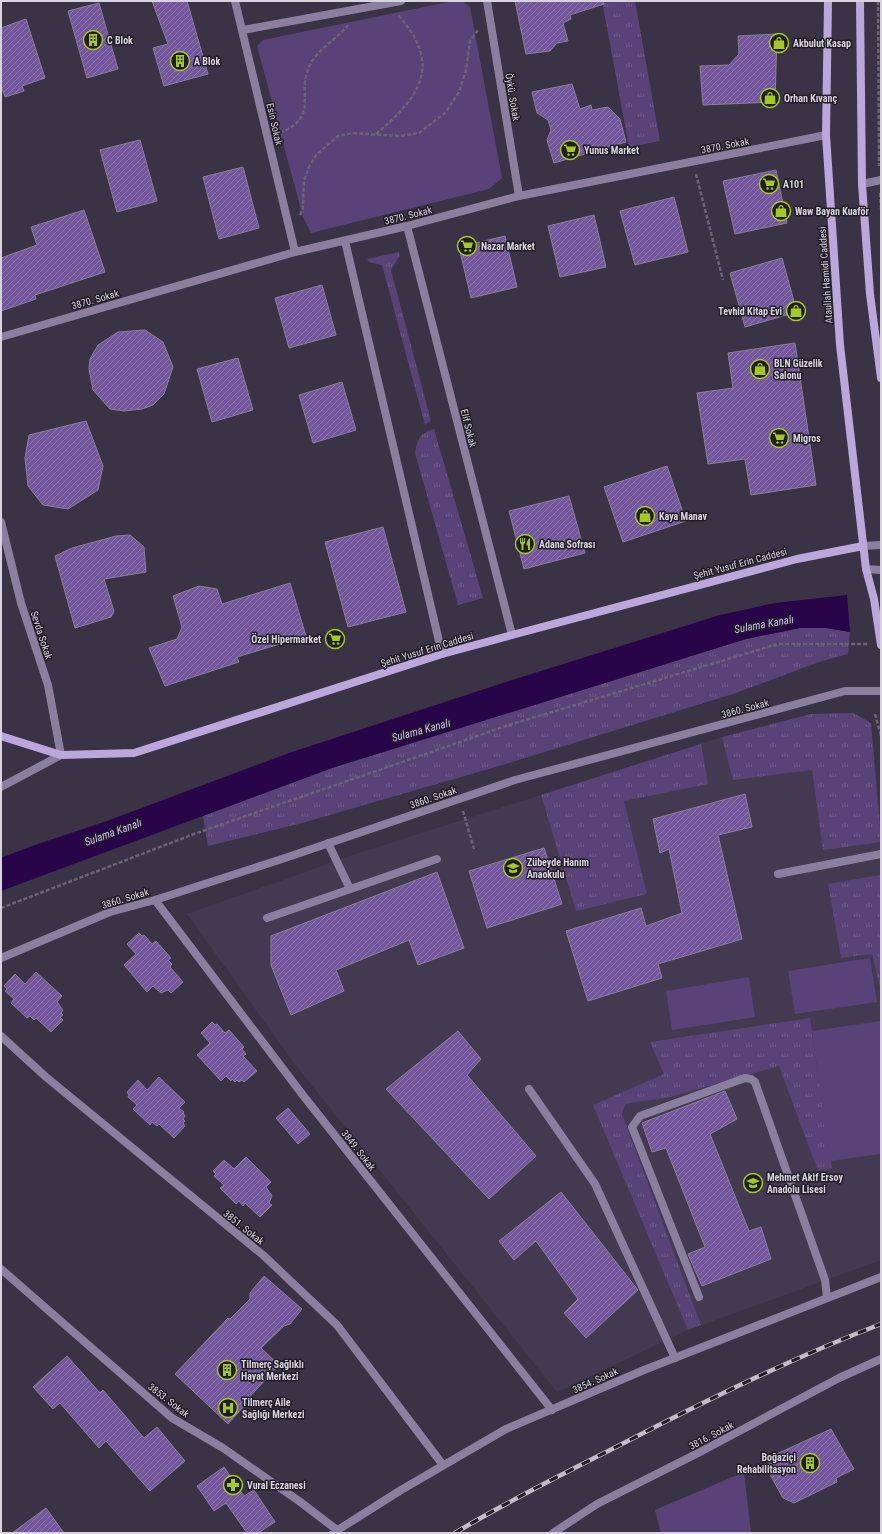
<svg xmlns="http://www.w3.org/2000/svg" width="882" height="1534" viewBox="0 0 882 1534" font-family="'Roboto Condensed',sans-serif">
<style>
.built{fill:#433a52}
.grass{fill:url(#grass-tufts)}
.park{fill:#584277}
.water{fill:#280548}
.building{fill:url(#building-hatch);stroke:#888095}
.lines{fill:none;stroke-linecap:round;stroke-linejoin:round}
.path{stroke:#6a6474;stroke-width:2.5;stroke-dasharray:4 2;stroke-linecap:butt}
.lane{stroke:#8b7f9f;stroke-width:8}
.street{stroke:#8b7f9f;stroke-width:8}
.secondary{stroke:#bba7db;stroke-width:8}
.rail-casing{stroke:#c1bcc8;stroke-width:4.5}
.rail{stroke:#201d25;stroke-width:3;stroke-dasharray:9;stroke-linecap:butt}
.labels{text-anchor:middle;stroke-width:3;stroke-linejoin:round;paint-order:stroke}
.poi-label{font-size:10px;font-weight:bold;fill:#d8d4df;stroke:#201d25;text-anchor:start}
.street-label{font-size:10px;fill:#d8d4df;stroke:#201d25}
.water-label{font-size:11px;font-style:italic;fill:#cfb9f4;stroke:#201d25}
</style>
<defs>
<pattern id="grass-tufts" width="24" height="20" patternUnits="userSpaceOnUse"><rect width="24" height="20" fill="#584277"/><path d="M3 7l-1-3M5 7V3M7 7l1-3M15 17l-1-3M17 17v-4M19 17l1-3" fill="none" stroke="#6f5c8a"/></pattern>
<pattern id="building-hatch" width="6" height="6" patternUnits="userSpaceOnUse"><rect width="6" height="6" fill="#74569c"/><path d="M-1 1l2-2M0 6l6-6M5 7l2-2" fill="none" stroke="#8d75ae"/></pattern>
</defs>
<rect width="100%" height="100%" fill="#3a3345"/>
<path class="built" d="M853,713L871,723L881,825V1260L688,1330L557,1392L294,1063L187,914L356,854L722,737L811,714Z"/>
<path class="grass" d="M602,1H635L660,141L629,147Z
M399,252L400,255L391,270L431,421L425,425L382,265L369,262L367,259Z
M434,429L483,598L458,605L415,453C418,438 419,434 434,429Z
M800,628H826L850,632L848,654L822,661L733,694L499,766L302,823L208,846L203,816L332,768L746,639Z
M853,713L871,723L881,842L823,850L812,770L733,780L722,737L811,714Z
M701,744L708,784L624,801L647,894L576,911L541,795Z
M881,875V992L872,954L841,958L828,884Z
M810,1018L832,1168L818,1171L779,1066L670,1097L625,1104L622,1114L701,1325L688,1330L593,1105L664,1074L650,1042Z"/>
<path class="park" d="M453,1H463L470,7L502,178L489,189L311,233L303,217L257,46L263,40Z
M870,958L877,1002L795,1014L788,971Z
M749,977L755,1017L672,1030L666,991Z
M881,1021V1154L830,1161L812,1031Z
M744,1472L751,1533H661L655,1510Z"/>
<path class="water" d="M847,595L850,632L826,628H800L746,639L332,768L1,891V858L32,846L107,821L289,753L509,681L720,615L775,603Z"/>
<path class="building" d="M152,1H187L208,74L164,86L153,48L168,44Z
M515,1H603L604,4L570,15L571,19L563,23L568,41L557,43L550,51L526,54Z
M99,3L118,69L87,78L68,11Z
M26,19L45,78L22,86L24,91L5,97L1,86V28Z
M777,34L775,102L703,105L700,66L729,65L739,54L738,36Z
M572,84L580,109L591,105L592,110L608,107L620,119L626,142L554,163L547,140L551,130L548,120L537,113L532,92Z
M140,140L157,201L117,212L100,150Z
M243,167L259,228L219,239L203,177Z
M776,170L787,223L735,234L723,181Z
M674,197L688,252L635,265L620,211Z
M84,210L105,272L35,295L36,299L1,311V258L37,245L31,227Z
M594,215L606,267L560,277L548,226Z
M505,236L517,287L471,298L459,247Z
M782,258L797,312L745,327L730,273Z
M322,285L336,335L289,348L275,298Z
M145,330L163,342L173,367L164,394L153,405L142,409L124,411L110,409L93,390L89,369L90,359L98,345L118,332Z
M795,343L816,485L751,495L745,459L708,464L697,393L733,388L728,353Z
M238,358L253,410L212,422L197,369Z
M342,382L356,430L313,443L299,395Z
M86,421L103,466L98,490L68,509L43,505L28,486L25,458L29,435Z
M667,466L686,521L623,542L604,487Z
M569,496L585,553L524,569L509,511Z
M383,527L406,612L348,627L325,542Z
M130,535L144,547L146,572L104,579L114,611L111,617L75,628L55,556L72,548L116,536Z
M290,583L306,636L237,657L239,662L165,686L149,648L177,639L182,627L173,596L199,586L217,589L222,604Z
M745,794L752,827L718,835L742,939L658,964L662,978L588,1001L566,931L641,908L646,926L682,913L669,849L660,853L653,819Z
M544,848L562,904L487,928L469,871Z
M437,872L464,948L418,965L409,940L336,970L344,991L291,1015L271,965V936Z
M139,933L142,936L144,935L152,944L156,941L171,958L168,960L172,964L170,967L183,982L171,993L168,990L161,993L153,986L147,992L124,965L136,954L127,944Z
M36,972L62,996L57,1002L63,1010L61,1013L63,1015L60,1017L63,1020L51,1032L36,1018L34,1020L30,1016L27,1018L11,1003L14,999L5,991L7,989L4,986L15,974L25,984Z
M212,1022L215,1025L217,1024L225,1033L229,1030L244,1047L242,1049L246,1054L243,1056L257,1071L244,1082L242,1080L239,1082L237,1080L235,1082L232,1079L231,1081L226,1076L221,1081L197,1055L210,1043L201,1033Z
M458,1031L481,1059L467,1075L536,1156L489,1199L386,1089Z
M159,1077L185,1102L179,1108L184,1112L183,1113L185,1116L183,1119L185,1121L183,1123L185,1126L174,1138L159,1124L157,1126L152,1122L150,1125L133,1109L137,1105L128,1097L129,1095L127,1092L138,1080L147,1090Z
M725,1091L737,1119L710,1134L749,1231L761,1227L771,1259L702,1286L688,1254L705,1247L666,1148L652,1152L642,1123Z
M288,1108L310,1134L298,1144L276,1118Z
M246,1157L271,1182L266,1187L272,1196L269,1203L272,1205L260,1217L245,1203L243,1206L239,1201L236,1204L220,1188L224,1185L214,1176L216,1174L213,1171L224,1160L234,1169Z
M561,1192L638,1290L586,1338L564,1313L578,1299L536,1241L514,1260L499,1241Z
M264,1276L302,1309L290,1324L284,1326L261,1348L279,1365L244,1403L246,1404L228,1424L175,1374L228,1318L230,1319L250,1299V1293Z
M67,1356L100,1393L103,1390L144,1438L157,1427L185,1461L150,1491L106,1441L99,1448L60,1403L53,1409L33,1387Z
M831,1429L854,1469L836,1478L837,1482L794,1503L783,1498L768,1471L770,1457Z
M224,1467L244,1496L254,1490L275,1522L258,1533H247L226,1503L214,1511L197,1486Z
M46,1508L64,1533H12Z"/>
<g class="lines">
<path class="path" d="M878,1L879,166
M280,133C321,115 295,95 310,65C318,49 337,39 348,25
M376,134C420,97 443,65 398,15
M696,174L723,280
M880,193L881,209
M300,215L303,208L304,180L309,167L316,155L338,136L353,133L400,136L419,133L446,112L459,92L466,70L470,41L478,30
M875,714L881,736
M463,811L474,849
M1,908L194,834L512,724L778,644H869"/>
<path class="lane" d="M328,843L350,889
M778,874L881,854
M267,918L437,859
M529,1089L595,1184L675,1358
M699,1297L632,1127L640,1116L745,1078L751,1079L755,1082L825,1280L827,1297"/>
<path class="street" d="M235,1L295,252
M487,1L519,196
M243,30L401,1
M862,184L881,180
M407,226L512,635
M345,241L442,654
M1,337L295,252L407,226L519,196L826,135
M1,522L21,603L48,685L61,755L1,787
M863,546L881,545
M866,569L881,570
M155,900L302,1094L552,1410
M1,958L110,912L155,900L282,859L515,780L845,691H881
M1,1036L46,1077L263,1255L337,1325L443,1465
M1,1269L172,1418L223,1448L299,1501L337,1530
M333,1533L401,1490L506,1429L644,1370L881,1277
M553,1533L597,1504L700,1452L839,1378L881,1359"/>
<path class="secondary" d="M828,1L826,135L840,345L866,569L874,599L881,645
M860,1L862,184L870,294L881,378
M1,736L61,755L134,753L442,654L512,635L797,559L863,546"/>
<g class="rail-casing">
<path id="rail" d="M455,1533C508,1501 565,1473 620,1445C705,1401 792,1358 881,1324"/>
</g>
<use href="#rail" class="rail"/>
</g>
<defs>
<g id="building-ring" transform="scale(1)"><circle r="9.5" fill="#201d25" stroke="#a4c824" stroke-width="1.5"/><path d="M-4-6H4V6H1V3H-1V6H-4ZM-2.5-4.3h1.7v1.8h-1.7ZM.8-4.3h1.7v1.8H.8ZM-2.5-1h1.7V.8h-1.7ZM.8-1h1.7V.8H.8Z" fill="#a4c824"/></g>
<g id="shop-ring" transform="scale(1)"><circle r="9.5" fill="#201d25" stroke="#a4c824" stroke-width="1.5"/><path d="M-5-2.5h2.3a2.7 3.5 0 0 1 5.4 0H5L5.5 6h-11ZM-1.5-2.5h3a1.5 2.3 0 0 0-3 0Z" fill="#a4c824"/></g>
<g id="supermarket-ring" transform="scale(1)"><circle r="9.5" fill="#201d25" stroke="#a4c824" stroke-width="1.5"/><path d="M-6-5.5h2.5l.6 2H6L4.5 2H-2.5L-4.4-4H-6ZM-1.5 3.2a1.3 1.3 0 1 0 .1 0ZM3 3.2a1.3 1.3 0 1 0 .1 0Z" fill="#a4c824"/></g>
<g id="restaurant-ring" transform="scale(1)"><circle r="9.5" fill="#201d25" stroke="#a4c824" stroke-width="1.5"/><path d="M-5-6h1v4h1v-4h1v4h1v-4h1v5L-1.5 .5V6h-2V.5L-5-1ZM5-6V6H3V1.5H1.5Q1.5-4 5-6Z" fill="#a4c824"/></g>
<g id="school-ring" transform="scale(1)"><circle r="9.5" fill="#201d25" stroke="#a4c824" stroke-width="1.5"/><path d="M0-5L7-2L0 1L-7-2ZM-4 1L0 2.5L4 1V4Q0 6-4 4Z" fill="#a4c824"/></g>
<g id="hospital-ring" transform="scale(1)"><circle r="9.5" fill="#201d25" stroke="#a4c824" stroke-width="1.5"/><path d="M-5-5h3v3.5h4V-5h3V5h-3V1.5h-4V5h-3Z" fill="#a4c824"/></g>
<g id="pharmacy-ring" transform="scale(1)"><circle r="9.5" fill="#201d25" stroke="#a4c824" stroke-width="1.5"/><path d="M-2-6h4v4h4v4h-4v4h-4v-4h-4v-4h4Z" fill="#a4c824"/></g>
</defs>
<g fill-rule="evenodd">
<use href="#building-ring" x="93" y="40"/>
<use href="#shop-ring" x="779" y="43"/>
<use href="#building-ring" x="180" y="61"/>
<use href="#shop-ring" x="770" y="98"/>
<use href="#supermarket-ring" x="570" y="150"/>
<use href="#supermarket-ring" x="769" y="184"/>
<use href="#shop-ring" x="781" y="211"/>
<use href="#supermarket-ring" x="467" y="246"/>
<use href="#shop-ring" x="796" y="311"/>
<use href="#shop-ring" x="760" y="369"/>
<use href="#supermarket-ring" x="779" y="438"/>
<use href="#shop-ring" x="645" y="516"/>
<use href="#restaurant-ring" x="525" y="544"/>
<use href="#supermarket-ring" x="335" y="639"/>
<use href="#school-ring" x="513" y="868"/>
<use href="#school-ring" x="753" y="1183"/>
<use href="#building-ring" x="227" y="1370"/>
<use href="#hospital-ring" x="228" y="1408"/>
<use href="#building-ring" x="810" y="1463"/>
<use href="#pharmacy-ring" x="233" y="1485"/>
</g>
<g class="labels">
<g class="poi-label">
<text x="107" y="44">C Blok</text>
<text x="793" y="47">Akbulut Kasap</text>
<text x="194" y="65">A Blok</text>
<text x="784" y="102">Orhan Kıvanç</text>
<text x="584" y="154">Yunus Market</text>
<text x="783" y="188">A101</text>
<text x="795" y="215">Waw Bayan Kuaför</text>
<text x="481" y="250">Nazar Market</text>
<text x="782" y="315" text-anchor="end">Tevhid Kitap Evi</text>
<text x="774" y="367">BLN Güzelik<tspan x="774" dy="12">Salonu</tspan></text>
<text x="793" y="442">Migros</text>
<text x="659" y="520">Kaya Manav</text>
<text x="539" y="548">Adana Sofrası</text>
<text x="321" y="643" text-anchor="end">Özel Hipermarket</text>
<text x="527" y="866">Zübeyde Hanım<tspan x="527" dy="12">Anaokulu</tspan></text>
<text x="767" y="1181">Mehmet Akif Ersoy<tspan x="767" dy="12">Anadolu Lisesi</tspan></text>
<text x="241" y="1368">Tilmerç Sağlıklı<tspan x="241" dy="12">Hayat Merkezi</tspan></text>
<text x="242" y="1406">Tilmerç Aile<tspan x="242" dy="12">Sağlığı Merkezi</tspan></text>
<text x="796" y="1461" text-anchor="end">Boğaziçi<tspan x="796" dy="12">Rehabilitasyon</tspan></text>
<text x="247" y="1489">Vural Eczanesi</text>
</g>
<g class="street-label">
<text transform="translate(513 97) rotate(81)" y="4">Öykü. Sokak</text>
<text transform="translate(275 124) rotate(77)" y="4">Esin Sokak</text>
<text transform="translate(725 145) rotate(-11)" y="4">3870. Sokak</text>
<text transform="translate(408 215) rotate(-14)" y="4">3870. Sokak</text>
<text transform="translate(825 275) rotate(-94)" y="4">Ataullah Hamidi Caddesi</text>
<text transform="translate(95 299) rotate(-16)" y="4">3870. Sokak</text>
<text transform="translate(469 428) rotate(76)" y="4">Elif Sokak</text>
<text transform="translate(740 563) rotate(-15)" y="4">Şehit Yusuf Erin Caddesi</text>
<text transform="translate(42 635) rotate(72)" y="4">Sevda Sokak</text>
<text transform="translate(427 649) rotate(-17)" y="4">Şehit Yusuf Erin Caddesi</text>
<text transform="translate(745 708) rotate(-15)" y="4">3860. Sokak</text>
<text transform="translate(433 797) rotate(-19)" y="4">3860. Sokak</text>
<text transform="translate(125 898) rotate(-17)" y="4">3860. Sokak</text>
<text transform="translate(359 1150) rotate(52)" y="4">3849. Sokak</text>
<text transform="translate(244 1227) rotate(39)" y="4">3851. Sokak</text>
<text transform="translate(595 1380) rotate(-24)" y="4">3854. Sokak</text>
<text transform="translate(169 1400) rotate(38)" y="4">3853. Sokak</text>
<text transform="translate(711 1435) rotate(-28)" y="4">3816. Sokak</text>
</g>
<g class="water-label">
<text transform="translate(764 624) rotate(-10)" y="4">Sulama Kanalı</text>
<text transform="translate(421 730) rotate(-15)" y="4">Sulama Kanalı</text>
<text transform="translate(113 832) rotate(-20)" y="4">Sulama Kanalı</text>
</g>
</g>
<rect width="882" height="1534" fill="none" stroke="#d8d4df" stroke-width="4"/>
</svg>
